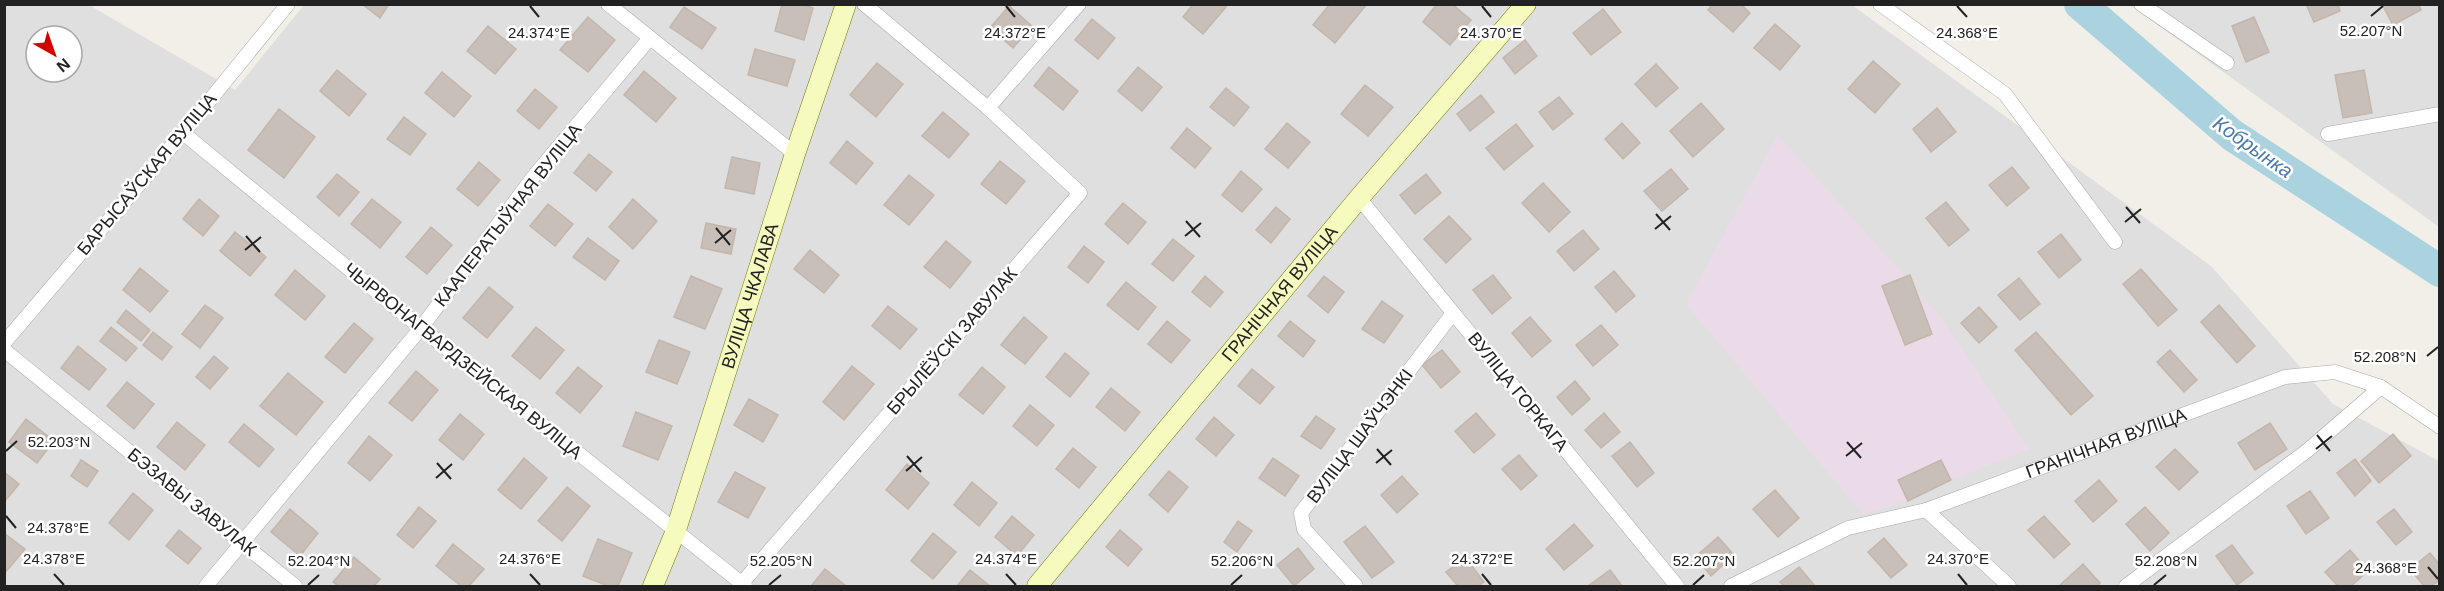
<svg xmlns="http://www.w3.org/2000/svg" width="2444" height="591" viewBox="0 0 2444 591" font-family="Helvetica,sans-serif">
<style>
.residential{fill:#e0dfdf;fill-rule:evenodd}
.industrial{fill:#ebdbe8}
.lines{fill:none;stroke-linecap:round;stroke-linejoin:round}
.river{stroke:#aad3df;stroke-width:32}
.building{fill:#c7bfb8;stroke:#c4b6ab;stroke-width:1.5}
.street-casing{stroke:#a9a9a9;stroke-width:15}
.secondary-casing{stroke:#707d05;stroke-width:21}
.street{stroke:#fff;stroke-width:14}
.secondary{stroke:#f7fabf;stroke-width:20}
.ticks{fill:none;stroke:#222;stroke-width:2}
.labels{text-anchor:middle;stroke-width:5;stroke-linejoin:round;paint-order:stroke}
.street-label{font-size:18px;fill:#222;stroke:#fff}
.water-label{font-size:20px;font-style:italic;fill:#4a7aab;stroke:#fff}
.ticks-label{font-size:15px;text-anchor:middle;fill:#222;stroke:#fff;stroke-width:5;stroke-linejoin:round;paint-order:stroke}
</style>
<rect width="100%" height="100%" fill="#f2efe9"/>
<path class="residential" d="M594,4L1852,5L2211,266L2333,404L2439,461V586H5L4,5H89L235,90L304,5ZM36,36H72V72H36Z
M2130,5H2439V227Z"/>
<path class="industrial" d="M1778,135L1938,314L2029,449L1951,480L1908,501L1863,514L1686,304Z"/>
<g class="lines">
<path class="river" d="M2080,4L2232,135L2440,271"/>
</g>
<path class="building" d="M362,4H389L380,18Z
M782,4H800L813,8L804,40L775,31Z
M1193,4H1223L1226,7L1203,34L1183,17Z
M1330,4H1367L1335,43L1313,25Z
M1437,4H1452L1471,20L1450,45L1423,22Z
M1713,4H1741L1750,13L1733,32L1708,10Z
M2306,4H2338L2340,11L2314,22Z
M2382,4H2418L2421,10L2393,25Z
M1009,6L1032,26L1013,48L990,28Z
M684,7L716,28L702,49L670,27Z
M1603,9L1621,32L1591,55L1573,33Z
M588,17L615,40L588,72L560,50Z
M2254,17L2269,52L2246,62L2232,26Z
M1092,19L1115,38L1098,59L1075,40Z
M1775,24L1800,46L1780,70L1754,48Z
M488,26L516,49L495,74L467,51Z
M1525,40L1537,56L1515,74L1503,58Z
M755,49L795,60L787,86L748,75Z
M1873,61L1900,84L1875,113L1848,89Z
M877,63L903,84L876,117L850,95Z
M1656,64L1678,88L1656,107L1635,84Z
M1049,67L1078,91L1063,110L1034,86Z
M1138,67L1162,87L1142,111L1118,91Z
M337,70L366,94L349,116L320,91Z
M2364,70L2372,113L2343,118L2335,75Z
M644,71L676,98L656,122L624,95Z
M442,72L471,96L454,117L425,93Z
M1365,85L1393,107L1368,136L1341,114Z
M1226,88L1249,107L1234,126L1210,107Z
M535,89L557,107L539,129L517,111Z
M1481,95L1494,112L1470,131L1457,114Z
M1559,97L1573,114L1553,130L1539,112Z
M1701,103L1724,129L1693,157L1670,131Z
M1937,108L1956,132L1931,152L1913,129Z
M279,109L315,137L284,178L248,150Z
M943,112L969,134L949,158L922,136Z
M404,117L426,134L410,155L387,139Z
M1287,123L1310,142L1288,168L1265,149Z
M1622,123L1640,143L1623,159L1605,139Z
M1516,124L1533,146L1504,170L1486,148Z
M1187,128L1211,148L1195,168L1171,148Z
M847,141L873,163L856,184L830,163Z
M589,154L612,172L596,191L574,173Z
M732,157L760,163L754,194L725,188Z
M1000,161L1025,181L1006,204L981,184Z
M479,162L500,180L478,206L457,189Z
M2012,167L2029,188L2007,206L1989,185Z
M1671,169L1688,189L1662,211L1644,191Z
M1241,171L1262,189L1242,212L1222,195Z
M337,174L359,192L339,216L317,197Z
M1426,174L1441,193L1415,214L1400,195Z
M909,175L934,195L909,225L884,205Z
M1543,183L1570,212L1549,232L1522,203Z
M199,199L219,216L203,236L183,219Z
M372,199L401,222L380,248L351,224Z
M633,199L657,221L633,249L609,227Z
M1946,202L1969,230L1949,246L1926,218Z
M1123,203L1146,222L1128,244L1105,224Z
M548,204L573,224L555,246L530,226Z
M1276,207L1290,219L1271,243L1256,230Z
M1449,216L1471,239L1446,263L1424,239Z
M706,223L736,229L731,254L701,248Z
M431,227L452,245L427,274L406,257Z
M1583,230L1599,249L1574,271L1557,251Z
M235,232L266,257L250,276L220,251Z
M2061,234L2081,260L2059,278L2038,252Z
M588,238L619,261L605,280L573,257Z
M1173,239L1194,256L1173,281L1152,264Z
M946,241L971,262L950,288L924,267Z
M1084,246L1104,262L1088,283L1068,267Z
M810,250L839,275L824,293L794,269Z
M140,268L168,291L150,312L123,290Z
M2141,269L2177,310L2158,326L2123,284Z
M295,270L325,296L305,320L275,295Z
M1614,271L1635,296L1616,312L1595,287Z
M1493,275L1511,298L1492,314L1473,290Z
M1910,275L1932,334L1905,345L1882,286Z
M691,276L722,289L705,329L674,317Z
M1205,276L1223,292L1210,307L1192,292Z
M1324,276L1344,292L1328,313L1308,296Z
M2019,278L2040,304L2020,320L1998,295Z
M1126,282L1156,307L1138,330L1107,305Z
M489,287L513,307L487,338L463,318Z
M1382,301L1403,316L1384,343L1362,329Z
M205,305L223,318L200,348L182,334Z
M2219,305L2255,346L2237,363L2201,322Z
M888,306L917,329L900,349L872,326Z
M1979,307L1997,327L1979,343L1961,323Z
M126,310L150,330L141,341L117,322Z
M1024,317L1047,337L1025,364L1001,345Z
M1530,317L1551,341L1532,357L1512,333Z
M1167,321L1190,340L1171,363L1148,344Z
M1290,321L1315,341L1303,357L1278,336Z
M354,323L373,339L345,373L325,357Z
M1601,325L1618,345L1593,366L1576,345Z
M111,327L137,348L126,361L100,341Z
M536,327L564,350L540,379L512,356Z
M153,332L172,347L162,360L143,345Z
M2036,332L2093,396L2071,415L2015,350Z
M659,340L690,352L677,384L646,372Z
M78,346L106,369L89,390L61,368Z
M1442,350L1460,372L1441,388L1422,365Z
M2170,350L2197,380L2184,392L2157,362Z
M1065,353L1089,373L1070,397L1046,377Z
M214,356L228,368L210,389L196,377Z
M852,366L874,384L844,420L823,402Z
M578,367L602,386L580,413L556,393Z
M982,367L1005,387L983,414L959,395Z
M1252,369L1274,387L1260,404L1238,386Z
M416,371L438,390L412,421L389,403Z
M288,373L323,402L296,435L260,406Z
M1575,381L1590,399L1572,415L1557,397Z
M127,382L154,404L134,429L107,406Z
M1111,388L1140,412L1125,431L1096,407Z
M749,399L778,415L763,442L734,425Z
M1030,405L1054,425L1037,446L1013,426Z
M636,412L672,426L658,460L623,446Z
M1476,413L1495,435L1474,453L1455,431Z
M1604,413L1620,432L1601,448L1585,430Z
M460,414L484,434L463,460L439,440Z
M1316,416L1335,429L1321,449L1301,436Z
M1214,417L1234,435L1216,456L1196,439Z
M26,419L54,441L37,463L9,442Z
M177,422L205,445L185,470L157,447Z
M2270,423L2287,449L2255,470L2238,443Z
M244,424L274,449L259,467L229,442Z
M2393,434L2411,456L2379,483L2361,461Z
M369,436L392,455L370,481L348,463Z
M1630,442L1654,473L1637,487L1612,456Z
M1073,448L1096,467L1079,488L1056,469Z
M2175,449L2198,472L2179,490L2156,467Z
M1519,455L1537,476L1521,490L1502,469Z
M524,458L547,478L521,509L498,490Z
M1273,458L1299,476L1285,496L1259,478Z
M2355,459L2371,481L2355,496L2337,473Z
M81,460L98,471L87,487L71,476Z
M1941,460L1951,480L1908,501L1898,480Z
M907,464L929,483L908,509L886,490Z
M1169,471L1188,487L1168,512L1149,495Z
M4,472L19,484L5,501H4Z
M735,472L765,488L748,518L718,502Z
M1402,476L1418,494L1397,513L1381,495Z
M2099,480L2117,501L2093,522L2075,501Z
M972,482L997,503L979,526L954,505Z
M567,487L590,506L562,541L538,521Z
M1775,490L1799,518L1778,537L1753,509Z
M2310,491L2329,518L2306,534L2287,506Z
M133,493L153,510L129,540L109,523Z
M419,507L436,521L413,548L397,535Z
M2145,507L2169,533L2150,551L2126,524Z
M290,509L318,533L300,556L271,532Z
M2394,509L2412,532L2396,545L2377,522Z
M1012,516L1034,535L1017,556L995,537Z
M2044,516L2070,544L2054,558L2028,530Z
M1238,521L1252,531L1237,552L1224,542Z
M1574,524L1593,546L1564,570L1546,549Z
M1365,526L1394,562L1372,578L1344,542Z
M179,530L201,548L188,564L166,546Z
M1120,530L1142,549L1128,566L1106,547Z
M4,533L25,549L4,574Z
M933,533L956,552L933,579L911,561Z
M1718,537L1734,555L1711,576L1695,557Z
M1884,538L1907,565L1891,578L1868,552Z
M598,539L632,553L618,586H608L583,576Z
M453,544L484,569L469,586H461L436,566Z
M2232,545L2253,573L2237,585L2216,556Z
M1298,548L1314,569L1294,586L1277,565Z
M2350,550L2368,571L2351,586H2338L2325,572Z
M2430,553L2440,565V580L2431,586H2424L2410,569Z
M354,557L380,579L374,586H339L333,582Z
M1465,557L1484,582L1478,586H1458L1446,572Z
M2083,564L2100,583L2097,586H2059Z
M1799,567L1815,586H1784L1780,582Z
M825,569L846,586H811Z
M970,570L990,586H957Z
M1610,570L1622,586H1588Z"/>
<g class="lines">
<g class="street-casing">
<g id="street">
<path d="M608,4L795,154"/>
<path d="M864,4L988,108"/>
<path d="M1880,4L2005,94L2115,242"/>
<path d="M2141,4L2227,63"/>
<path d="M183,133L421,328L745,586"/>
<path d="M2328,134L2440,114"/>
<path d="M1359,198L1677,586"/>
<path d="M4,343L183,133L288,4"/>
<path d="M4,350L295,586"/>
<path id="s1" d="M1926,510L2285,377L2335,372L2381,387L2440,427"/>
<path d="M741,584L1080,193L988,108L1079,4"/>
<path d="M206,586L421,328L534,176L650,38"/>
<path d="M1356,586L1304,529L1301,513L1453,313"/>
<path d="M1731,586L1848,528L1926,510L2009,586"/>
<path d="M2126,586L2308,450L2381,387"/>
</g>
</g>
<g class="secondary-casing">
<g id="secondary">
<path id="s2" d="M653,586L675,533L795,154L846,4"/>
<path id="s3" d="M1037,586L1359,198L1526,4"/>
</g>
</g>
<use href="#street" class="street"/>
<use href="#secondary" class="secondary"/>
</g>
<path class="ticks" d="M530,6L539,17M1006,6L1015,17M1482,6L1491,17M1957,6L1967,17M2371,16L2383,6M2126,207L2140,223M1656,214L1670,230M1186,221L1200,237M2125,222L2141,209M716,228L730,245M1655,229L1671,216M246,236L260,252M1185,236L1201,223M715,243L731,230M245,250L261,237M2427,356L2438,347M2317,435L2330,451M1847,442L1861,458M1377,449L1391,465M2316,449L2332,436M6,451L17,441M907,456L921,472M1846,456L1862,443M437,463L451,479M1376,463L1392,450M906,471L922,457M436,478L452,464M6,516L16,528M2428,567L2438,579M54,574L64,585M530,574L540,585M1006,574L1016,585M1482,574L1491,585M1958,574L1967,585M308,585L319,575M769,585L781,575M1231,585L1242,575M1693,585L1704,575M2154,585L2166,575"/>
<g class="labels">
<g class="street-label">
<text transform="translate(147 174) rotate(-50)" y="6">БАРЫСАЎСКАЯ ВУЛІЦА</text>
<text transform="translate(508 215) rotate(-52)" y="6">КААПЕРАТЫЎНАЯ ВУЛІЦА</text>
<text dy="6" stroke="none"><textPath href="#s3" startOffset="380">ГРАНІЧНАЯ ВУЛІЦА</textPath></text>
<text dy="6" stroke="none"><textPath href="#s2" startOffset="306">ВУЛІЦА ЧКАЛАВА</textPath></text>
<text transform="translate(952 341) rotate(-49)" y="6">БРЫЛЁЎСКІ ЗАВУЛАК</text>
<text transform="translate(463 361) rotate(39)" y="6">ЧЫРВОНАГВАРДЗЕЙСКАЯ ВУЛІЦА</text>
<text transform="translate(1518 392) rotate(51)" y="6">ВУЛІЦА ГОРКАГА</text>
<text transform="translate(1360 436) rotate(-53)" y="6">ВУЛІЦА ШАЎЧЭНКІ</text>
<text dy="6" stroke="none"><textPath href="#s1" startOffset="192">ГРАНІЧНАЯ ВУЛІЦА</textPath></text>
<text transform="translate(192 502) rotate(39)" y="6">БЭЗАВЫ ЗАВУЛАК</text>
</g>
<g class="water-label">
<text transform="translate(2253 147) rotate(35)" y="7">Кобрынка</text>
</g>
</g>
<g class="ticks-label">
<text x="2371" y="36">52.207°N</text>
<text x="1015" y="38">24.372°E</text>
<text x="539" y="38">24.374°E</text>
<text x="1491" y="38">24.370°E</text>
<text x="1967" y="38">24.368°E</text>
<text x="2385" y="362">52.208°N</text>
<text x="59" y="447">52.203°N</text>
<text x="58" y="533">24.378°E</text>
<text x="54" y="564">24.378°E</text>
<text x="530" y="564">24.376°E</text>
<text x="1006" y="564">24.374°E</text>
<text x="1482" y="564">24.372°E</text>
<text x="1958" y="564">24.370°E</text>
<text x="319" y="566">52.204°N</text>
<text x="781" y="566">52.205°N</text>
<text x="1242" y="566">52.206°N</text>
<text x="1704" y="566">52.207°N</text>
<text x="2166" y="566">52.208°N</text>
<text x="2386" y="573">24.368°E</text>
</g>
<rect width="2444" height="591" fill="none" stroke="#222222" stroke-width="12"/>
<g transform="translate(54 54) rotate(140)"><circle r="28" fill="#ffffff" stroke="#a7a7a7" stroke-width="1.5"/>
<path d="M0-4.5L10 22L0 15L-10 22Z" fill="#d40000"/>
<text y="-9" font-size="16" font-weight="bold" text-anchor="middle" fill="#222222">N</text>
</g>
</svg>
